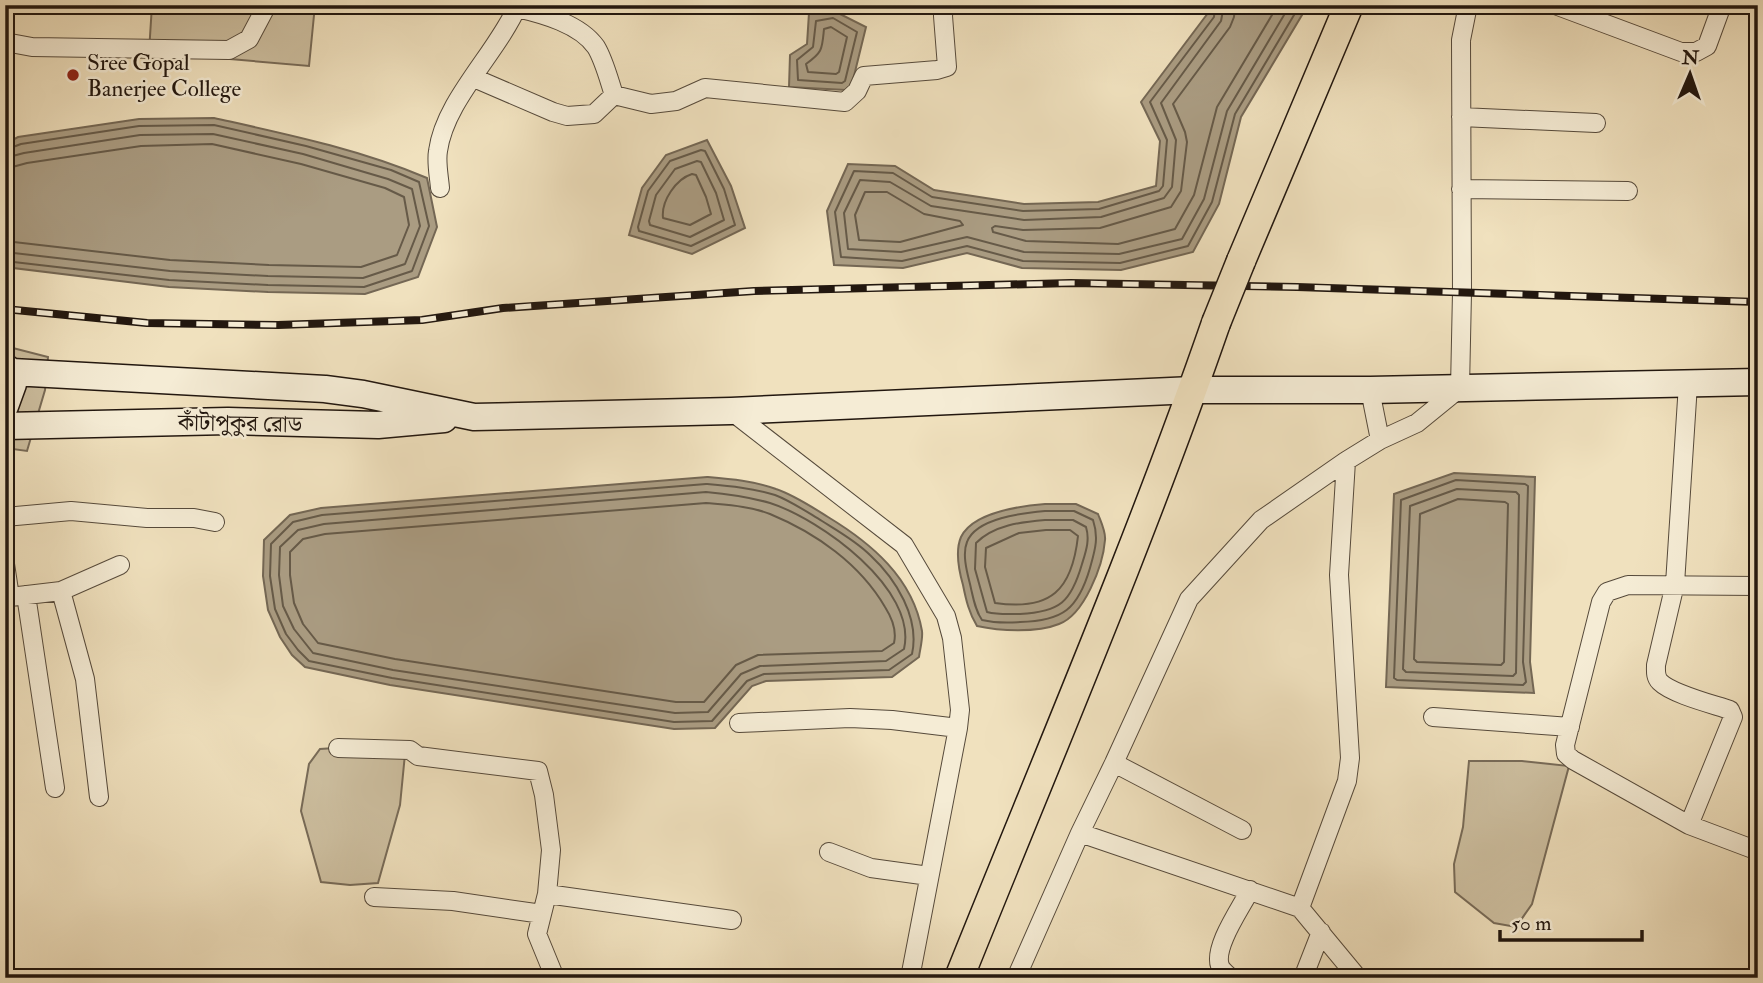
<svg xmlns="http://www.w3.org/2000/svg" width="1763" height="983" viewBox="0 0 1763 983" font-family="'IM FELL Double Pica','Noto Serif Bengali',serif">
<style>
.green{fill:#cdbfa0;stroke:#786b58;stroke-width:2}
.water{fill:#aa9c82;stroke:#746754;stroke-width:2}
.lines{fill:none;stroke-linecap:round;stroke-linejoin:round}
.shore{stroke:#665a48;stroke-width:2}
.street-casing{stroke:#564a3b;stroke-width:20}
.secondary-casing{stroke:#22170f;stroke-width:29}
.primary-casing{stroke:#22170f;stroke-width:31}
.street{stroke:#f5ecd5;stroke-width:18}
.secondary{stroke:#f5ecd5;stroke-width:26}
.primary{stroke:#f0e1be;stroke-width:28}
.rail-casing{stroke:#22170f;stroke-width:8}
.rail{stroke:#f5ecd5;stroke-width:5;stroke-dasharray:16;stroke-linecap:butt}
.primary-bridge-casing{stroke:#22170f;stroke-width:31;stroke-linecap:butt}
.primary-bridge{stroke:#f0e1be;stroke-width:28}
.poi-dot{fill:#8f2418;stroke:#f5ecd5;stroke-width:2.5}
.labels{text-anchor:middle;stroke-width:5;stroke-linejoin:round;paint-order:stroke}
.poi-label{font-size:23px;fill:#22170f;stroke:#f5ecd5;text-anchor:start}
.street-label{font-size:23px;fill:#22170f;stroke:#f5ecd5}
</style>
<rect width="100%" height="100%" fill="#f0e1be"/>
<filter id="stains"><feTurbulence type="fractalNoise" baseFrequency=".00286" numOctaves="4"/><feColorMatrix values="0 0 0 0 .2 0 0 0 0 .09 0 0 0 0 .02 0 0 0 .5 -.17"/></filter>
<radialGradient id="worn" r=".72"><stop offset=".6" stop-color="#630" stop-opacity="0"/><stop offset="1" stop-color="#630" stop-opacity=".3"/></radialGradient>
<path class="green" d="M152,5H315L309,66L149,52Z
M5,346L48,357L45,390L27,451L5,448Z
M381,745L405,754L400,805L378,883L350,885L321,882L301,811L309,764L320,749Z
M1469,761H1522L1569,766L1532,904L1516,927L1494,923L1455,892L1454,864L1463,827Z"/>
<path class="water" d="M1208,5H1308L1241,117L1219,204L1193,252L1121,270L1022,268L967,253L903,268L834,265L827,211L848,164L895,166L934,190L1024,204L1098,202L1156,186L1160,141L1141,102L1208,13Z
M834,11L866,27L852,84L846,90L789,87L790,55L807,44L809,13Z
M214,118C286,134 359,149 427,178L437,227L418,277L365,294L268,292L169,287L5,267V144L18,137L139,119Z
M707,140L731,186L745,228L692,254L629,235L642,188L666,155Z
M1454,473L1535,477L1530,662L1534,693L1386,687L1394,494Z
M707,477C730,479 754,481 776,489C794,495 812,507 828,517C871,543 913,578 922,631C923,639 920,649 919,657L892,677L766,681L752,686L715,728L674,729L390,685L305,667L292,655L280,637L268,610L263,576L264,540L290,515L321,508Z
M1045,504H1076L1098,514C1101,522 1106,532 1105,540C1103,566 1084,615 1059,624C1037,633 999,631 977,626C969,613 966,600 963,585C959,571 955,551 961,537C973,512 1021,506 1045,504Z"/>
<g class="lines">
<path class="shore" d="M1215,5L1214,17L1150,102L1167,140L1163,186L1159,191L1099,209L1023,211L932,197L893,173L854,171L835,212L841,257L902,261L967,246L1023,261L1120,263L1188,246L1212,202L1235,114L1300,5
M1224,5L1221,21L1161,103L1176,140L1172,187L1164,198L1101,217L1024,220L931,206L890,182L860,180L844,213L848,249L901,252L967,237L1024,252L1119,254L1182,239L1204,199L1227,111L1290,5
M1235,5L1234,17L1230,27L1173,104L1185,132L1187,142L1181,191L1171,207L1100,228L1023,230L995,226L992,228L993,232L1026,241L1118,244L1175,229L1194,195L1217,107L1278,5
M833,18L857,32L845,81L842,83L798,80L797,60L813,47L816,21Z
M831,27L847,37L839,72L836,74L808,72L806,64C823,52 822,49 824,29Z
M5,150L21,144L139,126L214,125L306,146L391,170L419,182L429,226L412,271L364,287L268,285L169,280L5,261
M701,150L705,151L724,189L735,225L691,246L639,231L638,227L648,191L670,161Z
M5,158L24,153L140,135L213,134L303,154L388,179L412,189L420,226L405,264L363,278L268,276L170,271L5,252
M697,161L701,162L716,193L724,220L690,237L650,225L649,221L656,195L675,169Z
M5,169L27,163L141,146L212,144L301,164L385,188L404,197L409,225L397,255L361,267L269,265L170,260L5,241
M692,174L696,175L706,197L711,214L690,225L663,218C661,201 676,179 692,174Z
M865,192H887L924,214L960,221L963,225L900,242L859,240L855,215Z
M1456,480L1525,484L1528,486L1523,662L1526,682L1523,685L1397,680L1394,678L1401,500Z
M706,484C729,486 753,488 775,495C791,501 807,512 822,521C838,531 856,541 870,555C896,579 920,618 912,654L889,670L764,674L747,681L712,721L674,722L392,678L309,661L298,650L286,634L275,609L270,576L271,544L293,522L322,515Z
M1457,489L1516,492L1519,495L1516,673L1513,676L1406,672L1403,669L1410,506Z
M706,492C728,494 749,497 770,503C820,519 918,589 904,649L886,661L760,666L741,674L708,712L675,713L393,670L313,653L294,629L283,606L279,575L280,547L298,530L324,524Z
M1458,499L1505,502L1508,504L1504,662L1501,665L1417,662L1414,659L1420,514Z
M706,503C727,505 750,506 770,514C816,533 860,564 885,607C892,618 897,630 894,643L882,651L758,655L736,665L704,702H676L395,659L318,643L303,624L294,603L290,575V552L303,539L325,534Z
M1045,511H1074L1093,520C1099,538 1095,550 1090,568C1078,609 1063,621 1020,622C1007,623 995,623 982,620C975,610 973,597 970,584C967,572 962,554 967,542C976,518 1023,513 1045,511Z
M1045,520H1073L1086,527C1090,540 1086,551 1082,564C1071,602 1060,612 1020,614C1009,614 998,615 987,612L975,569L976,543C994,525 1021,522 1045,520Z
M1046,530H1070L1078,536C1072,590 1051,611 995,603L985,567L986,548L1019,533Z"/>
<g class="street-casing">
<path id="street" d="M1555,5L1681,52H1696L1707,46L1722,5
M517,8C543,14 580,24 596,47C604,60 609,80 614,95L651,104L676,101L705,88L845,102L857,91L864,76L937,70L947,67L943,16L944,5
M5,42L32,47L229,50L249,39L267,5
M474,78L553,112L567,116L594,114L614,95
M1461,117L1596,123
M440,188C439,176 436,162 438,151C445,100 497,53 518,5
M1461,189L1628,191
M1688,384L1675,584L1656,665C1656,671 1655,677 1660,682C1672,694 1712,704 1730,710L1733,717L1689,825
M1370,390L1380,440
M731,411L904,545L946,616L952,638L960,710L958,728L910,978
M5,517L71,511L147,518H194L215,522
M5,564L10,597L61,591L85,679L99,797
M1758,586L1628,585L1607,592L1601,602L1565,745L1566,754L1573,760L1689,825L1758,851
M61,591L120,565
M26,595L55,788
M1433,717L1570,727
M739,723L850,718L892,720L958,728
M338,748L410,750L418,756L538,771L544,795L551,850L547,894L537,934L555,978
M1114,763L1242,830
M1080,833L1300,908L1358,978
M829,852L871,868L929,876
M547,894L732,920
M374,897L453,901L542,914
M1300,908L1347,781L1350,758L1339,575L1346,461
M1016,978L1080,833L1114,763L1189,599L1261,520L1346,461L1380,440L1417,423L1460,388L1462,292L1461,40L1468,5
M1231,978C1227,974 1222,971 1220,966C1213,947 1241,908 1250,890
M1303,978L1321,932"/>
</g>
<g class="secondary-casing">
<path id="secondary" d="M5,367L12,372L325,389L363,394L474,417L731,411L1193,390H1370L1758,382
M5,406L13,384L12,372
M5,426L228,421L378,425L444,419"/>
</g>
<g class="primary-casing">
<path id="primary" d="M1241,261L1349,5
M959,978C1046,761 1139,545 1216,323"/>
</g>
<use href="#street" class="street"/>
<use href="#secondary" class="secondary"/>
<use href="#primary" class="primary"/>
<g class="rail-casing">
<path id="rail" d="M5,309L147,323L278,325L422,320L503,308L754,291L1071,283L1297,287L1758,302"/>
</g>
<use href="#rail" class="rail"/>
<g class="primary-bridge-casing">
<path id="primary-bridge" d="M1216,323L1241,261"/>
</g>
<use href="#primary-bridge" class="primary-bridge"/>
</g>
<circle class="poi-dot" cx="73" cy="75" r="7"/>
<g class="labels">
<g class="poi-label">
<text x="87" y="70">Sree Gopal<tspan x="87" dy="26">Banerjee College</tspan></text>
</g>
<g class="street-label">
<text transform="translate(240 423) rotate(1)" y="8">কাঁটাপুকুর রোড</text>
</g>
</g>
<rect width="1763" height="983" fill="none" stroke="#f0e1be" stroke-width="28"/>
<rect x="7" y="7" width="1749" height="969" fill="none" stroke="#22170f" stroke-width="3.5"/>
<rect x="14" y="14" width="1735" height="955" fill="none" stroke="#22170f" stroke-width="2"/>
<g transform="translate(1690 74) rotate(2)" stroke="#f5ecd5" stroke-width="5" paint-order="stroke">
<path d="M0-5L12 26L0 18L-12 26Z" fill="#22170f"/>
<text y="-10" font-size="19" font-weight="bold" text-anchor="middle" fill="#22170f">N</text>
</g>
<path d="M1500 930v10h142v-10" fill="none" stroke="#22170f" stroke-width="3.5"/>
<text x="1511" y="930" font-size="21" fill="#22170f" stroke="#f5ecd5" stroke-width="5" paint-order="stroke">50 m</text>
<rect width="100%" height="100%" filter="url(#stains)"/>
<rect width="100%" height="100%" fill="url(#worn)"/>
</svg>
